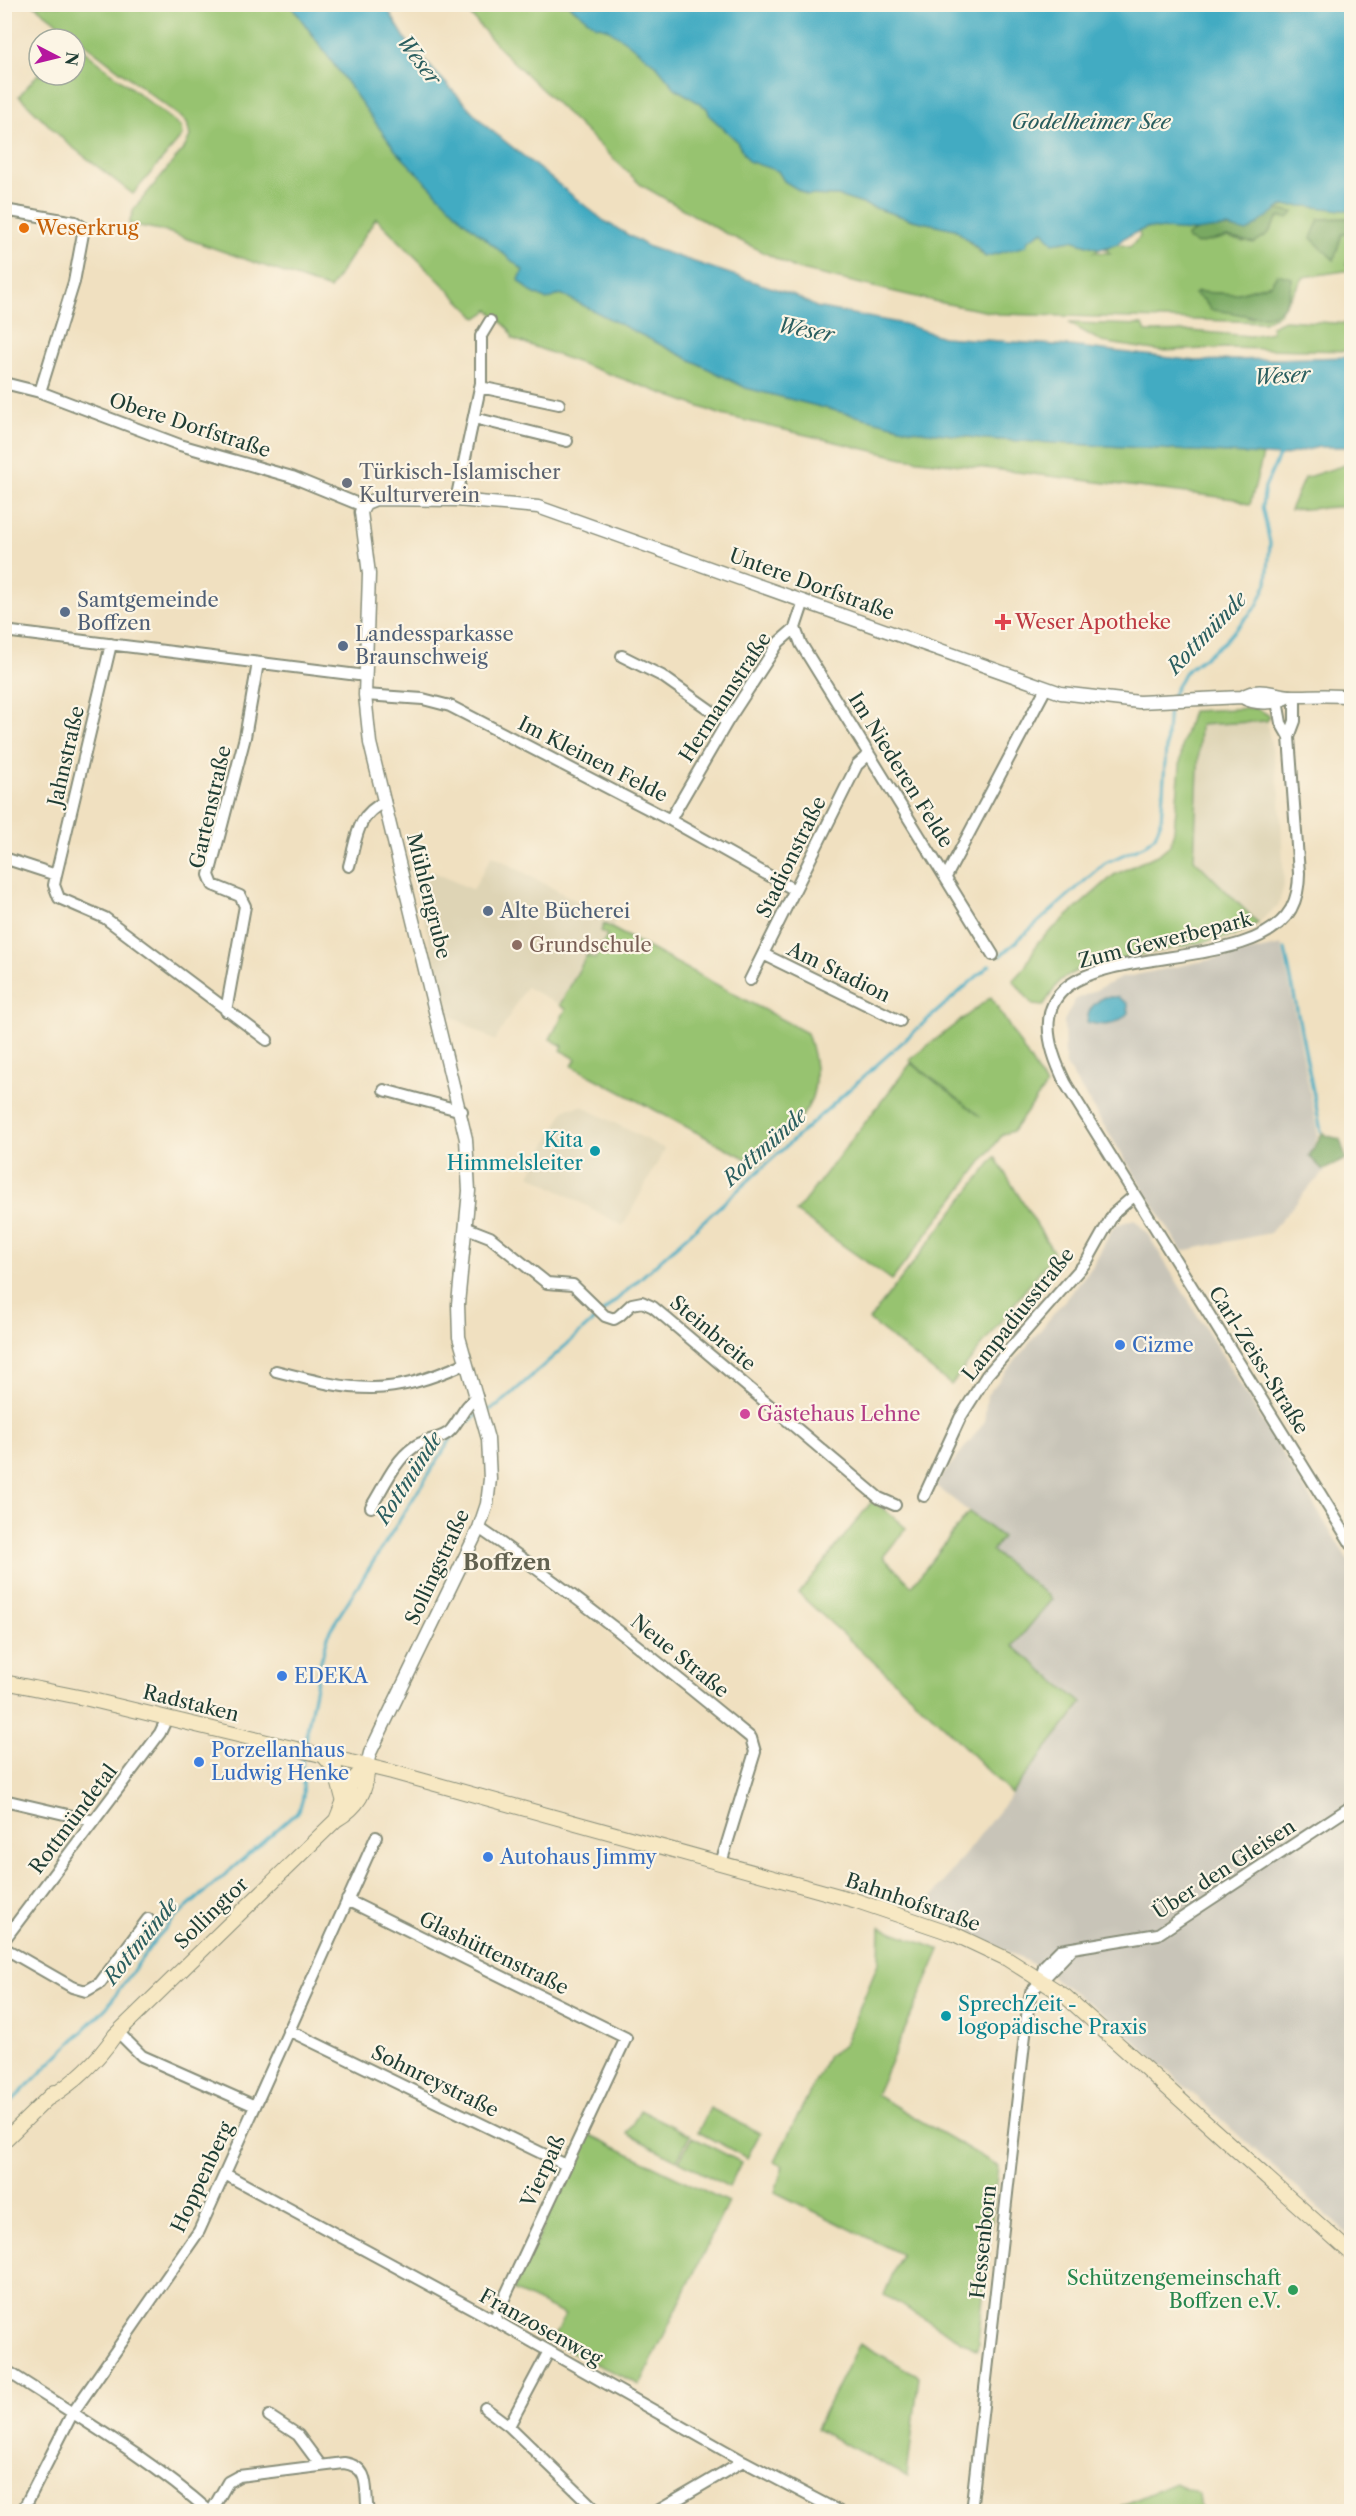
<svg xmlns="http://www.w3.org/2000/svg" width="1356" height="2516" viewBox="0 0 1356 2516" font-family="'Libre Caslon Text',serif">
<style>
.built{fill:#ded4b5}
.industrial{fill:#c8c4b8}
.green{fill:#97c370;stroke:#5b8052;stroke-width:1.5;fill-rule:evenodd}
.forest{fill:#79a962;stroke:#4c734b;stroke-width:1.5}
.water{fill:#42abc2;stroke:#30747b;stroke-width:1.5}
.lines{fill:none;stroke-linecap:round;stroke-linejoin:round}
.stream{stroke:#42abc2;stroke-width:3}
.minor-casing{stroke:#888e7a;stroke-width:14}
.tertiary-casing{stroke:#888e7a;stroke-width:15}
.secondary-casing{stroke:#888e7a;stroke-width:16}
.minor{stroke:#fff;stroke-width:10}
.tertiary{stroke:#fff;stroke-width:12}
.secondary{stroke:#f7e8c3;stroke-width:14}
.food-dot{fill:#e8710a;stroke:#fcf5e5;stroke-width:2}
.worship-dot{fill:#6b7280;stroke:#fcf5e5;stroke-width:2}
.service-dot{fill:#5c6f8a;stroke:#fcf5e5;stroke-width:2}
.health-dot{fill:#e0444e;stroke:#fcf5e5;stroke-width:2}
.education-dot{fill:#8d6e63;stroke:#fcf5e5;stroke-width:2}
.culture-dot{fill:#0f9aa8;stroke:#fcf5e5;stroke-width:2}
.shop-dot{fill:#3f7fe0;stroke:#fcf5e5;stroke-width:2}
.hotel-dot{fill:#d1479c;stroke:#fcf5e5;stroke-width:2}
.leisure-dot{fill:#2e9e5b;stroke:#fcf5e5;stroke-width:2}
.labels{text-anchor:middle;stroke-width:4.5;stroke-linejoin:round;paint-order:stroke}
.food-label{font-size:20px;fill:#c56008;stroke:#fcf5e5;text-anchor:start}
.street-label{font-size:20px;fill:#1f3d34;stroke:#fcf5e5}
.worship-label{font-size:20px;fill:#5b616d;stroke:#fcf5e5;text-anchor:start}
.service-label{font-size:20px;fill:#4e5e75;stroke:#fcf5e5;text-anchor:start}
.health-label{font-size:20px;fill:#be3a42;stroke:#fcf5e5;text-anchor:start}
.education-label{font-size:20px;fill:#785e54;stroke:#fcf5e5;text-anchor:start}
.culture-label{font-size:20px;fill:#0d838f;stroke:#fcf5e5;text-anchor:end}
.shop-label{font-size:20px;fill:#366cbe;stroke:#fcf5e5;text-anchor:start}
.hotel-label{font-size:20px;fill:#b23c85;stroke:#fcf5e5;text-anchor:start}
.leisure-label{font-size:20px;fill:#27864d;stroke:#fcf5e5;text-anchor:end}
.water-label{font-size:21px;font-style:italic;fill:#2a5e5f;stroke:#fcf5e5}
.quarter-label{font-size:22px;font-weight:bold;fill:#626250;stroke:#fcf5e5}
</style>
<rect width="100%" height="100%" fill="#fcf5e5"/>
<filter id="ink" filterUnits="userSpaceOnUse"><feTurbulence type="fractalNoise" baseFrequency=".0167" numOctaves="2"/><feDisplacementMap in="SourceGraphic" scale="12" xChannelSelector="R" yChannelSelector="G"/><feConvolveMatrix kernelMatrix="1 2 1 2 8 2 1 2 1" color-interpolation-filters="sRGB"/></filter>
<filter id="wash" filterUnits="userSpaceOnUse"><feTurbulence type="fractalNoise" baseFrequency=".008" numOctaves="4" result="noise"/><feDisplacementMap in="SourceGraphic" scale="24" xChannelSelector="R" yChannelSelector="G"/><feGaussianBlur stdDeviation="1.35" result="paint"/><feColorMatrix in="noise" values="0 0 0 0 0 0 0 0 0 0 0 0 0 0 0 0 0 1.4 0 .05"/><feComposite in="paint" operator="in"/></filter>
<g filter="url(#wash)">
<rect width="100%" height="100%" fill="#f0e0c0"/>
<path class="built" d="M1267,721L1280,794L1284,886L1278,906L1258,923L1194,860L1200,725Z
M492,855L615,922L595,959L587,955L560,1005L526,987L495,1041L449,1015L408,860L473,890Z
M582,1106L665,1149L623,1226L530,1175L565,1109Z"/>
<path class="industrial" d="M1282,945L1318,1135L1309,1156L1325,1172L1310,1186L1270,1233L1182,1251L1065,1063L1064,1021L1075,1000L1121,978Z
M1134,1219L1147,1233L1351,1565V2237L1106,2015L1038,1967L923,1908L1082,1704L1013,1646L1052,1599L991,1551L1001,1537L935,1485L984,1423L987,1395L1092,1267L1114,1226Z"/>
<path class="green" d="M34,5H291L396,151L463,220L523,270L519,280L531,292L547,300L561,294L746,388L912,430L985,439L1263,455L1250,505L1235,499L903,458L722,415L513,339L509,329L489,310L477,318L376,218L330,289L165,231L129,224L134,209L185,147L190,136L187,122Z
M462,5H568L594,24L606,27L627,42L656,65L675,88L707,108L710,116L736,140L748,161L778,171L784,181L807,195L838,196L912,220L955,229L985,257L1004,251L1044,231L1060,242L1072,240L1100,249L1094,252L1110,253L1105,249L1117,244L1130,247L1140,237L1139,231L1146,228L1195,231L1187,236L1197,244L1227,237L1244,242L1268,234L1278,217L1293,212L1276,210C1296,198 1329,210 1351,211V218L1319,219L1342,233L1350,234L1351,253L1346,264L1351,270L1304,277L1279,314L1264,322L999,314L938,302L797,269L723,232L641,185L499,48ZM1292,278L1289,296L1251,318L1235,311L1211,310L1204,300L1195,294L1198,292L1235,294Z
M75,44L181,127L182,136L133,194L67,143L19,96L39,73V75H75Z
M1284,320L1351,324V351L1227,348L1160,351L1102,342L1069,323L1143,325L1146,332L1191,331L1250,336L1272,332L1271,326Z
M1351,463V506L1290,510L1304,478Z
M1256,708L1270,716L1267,721L1200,725L1194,859L1258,923L1234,936L1085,966L1060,980L1043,1006L1033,1005L1013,980L1025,967L1038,942L1114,875L1159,854L1170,845L1174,830L1182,745L1192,711Z
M604,924L807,1033C831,1102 801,1118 758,1165L572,1066L576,1059L561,1050L563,1046L550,1039L566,1009L560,1005L587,955L595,959L607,935L601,931Z
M991,997L1046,1086L1013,1131L1003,1134L892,1280L796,1212L911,1063L981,1117L909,1060Z
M995,1157L1054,1253L951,1385L869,1320Z
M873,1500L906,1528L883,1557L912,1586L969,1512L1002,1537L992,1551L1052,1599L1013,1646L1082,1703L1011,1794L945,1727L799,1594Z
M880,1927L940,1950L876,2095L998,2166L977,2350L884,2295L901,2254L775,2192L783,2166L775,2161L828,2056L844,2045L879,1961Z
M710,2108L760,2133L747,2158L698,2132Z
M640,2110L690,2135L677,2160L627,2134Z
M588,2134L728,2202L640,2385L552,2343L565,2315L513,2290Z
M692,2137L741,2162L729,2187L679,2161Z
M859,2343L919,2376L907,2476L816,2429Z
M1175,2483L1198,2493L1200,2511H1116L1123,2505Z"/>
<path class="forest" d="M1276,210L1294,212L1288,218L1278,217L1268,234L1254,243L1227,237L1197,244L1187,239V236C1204,224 1228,227 1248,231Z
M1351,218V238L1350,234H1342L1334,260L1311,238L1319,219Z
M1277,274L1292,278C1286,336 1248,312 1211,310L1204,300L1194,294L1198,292L1235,294L1271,284Z
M1323,1132L1328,1136L1340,1139L1346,1159L1323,1170L1309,1156Z"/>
<path class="water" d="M291,5H385L408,43L486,126L604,221L649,247L794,295L816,307L904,324L943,337L1070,346L1196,361L1351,357V447H1319L1281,456L985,439L912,430L746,388L561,294L547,300L531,292L519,280L523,270L463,220L396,151Z
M569,5H1351V211L1306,206H1282L1247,232L1227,227L1195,231L1146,228L1124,238L1117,244L1100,249L1072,240L1053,243L1043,231L1028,240L1026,246L985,257L981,251L955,229L913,220L838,196L807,195L784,181L778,171L748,161L736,140L710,116L707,108L675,88L656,65L627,42L606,28L595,25Z
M1104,997H1118L1128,1004V1013C1115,1026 1105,1027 1087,1022C1088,1009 1093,1004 1104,997Z"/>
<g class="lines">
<path class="stream" d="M1171,698L1184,673L1224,642L1257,606L1267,583L1270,543L1262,506L1265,487L1280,454
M1285,949L1321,1131
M1000,956L1105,863L1145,845L1155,836L1161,821L1169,705
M485,1412L499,1405C664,1259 824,1109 990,965
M460,1427L479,1414
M304,1746L321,1660L330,1630L454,1434
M4,2109L107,2007L155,1940L175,1918L296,1813C310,1796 299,1776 303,1755"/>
</g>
</g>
<g filter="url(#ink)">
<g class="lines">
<g class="minor-casing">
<path id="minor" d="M4,210L75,222L84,228L74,282L40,392
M4,383L40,392L180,445L292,477L363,506
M480,387L559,404
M474,418L567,441
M456,500L481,383V336L490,321
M804,601L795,628L801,644L993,955
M4,631L366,676
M622,656L662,676L727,722
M365,695L423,699L450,706L670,820L793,889
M1295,696V721L1289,737L1299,873C1299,885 1297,898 1291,909C1242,994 979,913 1066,1084L1352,1545
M1277,701L1281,723L1289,737
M670,820L727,722L779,642L795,628
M4,858L56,875L54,885L59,898L105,918L267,1040
M349,866C357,838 356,815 385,802
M56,875L111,644
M946,877L1046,688
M763,954L900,1021
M750,980L857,765L869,754
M226,1011L245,906L240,896L213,885L209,875L245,737L258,663
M384,1090L462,1111
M467,1228L490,1237L547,1283L573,1285L605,1316L614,1319L619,1316L632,1304L642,1302L653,1307L879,1498L895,1505
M276,1371C356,1392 388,1398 466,1363
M924,1496L960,1418L987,1375L1087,1261L1114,1213L1135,1195
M371,1507C384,1487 394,1461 414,1447C425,1438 443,1440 451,1430C461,1418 464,1406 477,1397
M479,1528C574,1593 662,1665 751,1738L755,1752L721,1863
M4,1800L94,1821
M347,1900L626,2038L494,2320
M4,1940L160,1733L167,1718
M4,1948L72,1987L86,1991L100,1983L148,1919
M1041,1980L1044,1966L1060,1950L1158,1934L1352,1806
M288,2030L566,2165
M118,2032L142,2056L255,2106
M225,2174L494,2320L743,2461L840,2512
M4,2369C74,2415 147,2456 210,2512
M485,2408L509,2426L598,2512
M269,2416L298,2435L321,2466
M509,2426L549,2351
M22,2512L72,2414L199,2231L376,1837
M211,2512L228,2482L239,2476L344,2463C372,2467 364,2491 368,2512
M656,2512L743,2461
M971,2512L1028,2008L1031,1992L1073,1948"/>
</g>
<g class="tertiary-casing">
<path id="tertiary" d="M1242,697C1255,705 1277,704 1290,696
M367,1765L370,1753L479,1528L487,1504L490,1479L488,1439L459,1337L458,1304L469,1191L466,1139L370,743L365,695L369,574L361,512L366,503L376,499L456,500L538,507L1061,693L1139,702L1242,697C1261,685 1274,696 1293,696C1314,696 1332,694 1352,697"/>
</g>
<g class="secondary-casing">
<path id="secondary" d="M4,1682L84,1698L392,1772L857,1901L954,1934L1007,1959L1065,1996L1352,2254
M321,1753L335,1769L343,1799
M336,1820L352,1781L367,1765
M49,2098C75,2082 98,2060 115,2035L336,1820C358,1807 368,1791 367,1765
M4,2141L54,2092"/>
</g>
<use href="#minor" class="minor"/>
<use href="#tertiary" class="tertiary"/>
<use href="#secondary" class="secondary"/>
</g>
</g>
<circle class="food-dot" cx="24" cy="228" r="6"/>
<circle class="worship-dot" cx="347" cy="483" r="6"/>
<g class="service-dot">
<circle cx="65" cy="612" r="6"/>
<circle cx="343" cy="646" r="6"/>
<circle cx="488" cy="911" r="6"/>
</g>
<path class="health-dot" d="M1000 613h6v6h6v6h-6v6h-6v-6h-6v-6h6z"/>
<circle class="education-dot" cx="517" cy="945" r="6"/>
<g class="culture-dot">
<circle cx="595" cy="1151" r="6"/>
<circle cx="946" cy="2016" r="6"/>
</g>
<g class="shop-dot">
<circle cx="1120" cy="1345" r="6"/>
<circle cx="282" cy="1676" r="6"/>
<circle cx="199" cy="1762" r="6"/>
<circle cx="488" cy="1857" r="6"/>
</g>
<circle class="hotel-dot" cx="745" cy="1414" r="6"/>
<circle class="leisure-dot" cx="1293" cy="2290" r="6"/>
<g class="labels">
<g class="food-label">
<text x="36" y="235">Weserkrug</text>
</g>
<g class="street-label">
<text transform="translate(190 425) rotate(18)" y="7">Obere Dorfstraße</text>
<text transform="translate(812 584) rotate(20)" y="7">Untere Dorfstraße</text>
<text transform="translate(725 697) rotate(-57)" y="7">Hermannstraße</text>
<text transform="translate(66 756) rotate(-77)" y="7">Jahnstraße</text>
<text transform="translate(593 759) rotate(27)" y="7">Im Kleinen Felde</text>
<text transform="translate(901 770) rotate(58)" y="7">Im Niederen Felde</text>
<text transform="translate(210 807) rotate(-77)" y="7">Gartenstraße</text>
<text transform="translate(791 857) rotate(-64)" y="7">Stadionstraße</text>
<text transform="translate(429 896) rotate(76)" y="7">Mühlengrube</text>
<text transform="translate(1165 940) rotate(-14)" y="7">Zum Gewerbepark</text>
<text transform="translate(839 972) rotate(26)" y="7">Am Stadion</text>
<text transform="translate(1018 1314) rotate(-51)" y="7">Lampadiusstraße</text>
<text transform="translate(713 1333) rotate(40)" y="7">Steinbreite</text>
<text transform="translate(1259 1360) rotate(58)" y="7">Carl-Zeiss-Straße</text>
<text transform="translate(437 1567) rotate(-65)" y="7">Sollingstraße</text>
<text transform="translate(680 1656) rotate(39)" y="7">Neue Straße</text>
<text transform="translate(191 1703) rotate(14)" y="7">Radstaken</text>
<text transform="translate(73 1819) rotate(-53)" y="7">Rottmündetal</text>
<text transform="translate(1224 1869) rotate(-33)" y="7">Über den Gleisen</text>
<text transform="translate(913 1902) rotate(19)" y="7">Bahnhofstraße</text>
<text transform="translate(211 1913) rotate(-44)" y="7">Sollingtor</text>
<text transform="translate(494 1953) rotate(26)" y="7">Glashüttenstraße</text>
<text transform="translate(435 2081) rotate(26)" y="7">Sohnreystraße</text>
<text transform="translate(543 2171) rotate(-65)" y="7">Vierpaß</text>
<text transform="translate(202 2177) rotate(-65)" y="7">Hoppenberg</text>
<text transform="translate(983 2242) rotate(-84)" y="7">Hessenborn</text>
<text transform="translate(541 2327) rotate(29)" y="7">Franzosenweg</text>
</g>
<g class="worship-label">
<text x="359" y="479">Türkisch-Islamischer<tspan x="359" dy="23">Kulturverein</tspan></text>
</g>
<g class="service-label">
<text x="77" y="607">Samtgemeinde<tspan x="77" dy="23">Boffzen</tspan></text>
<text x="355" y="641">Landessparkasse<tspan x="355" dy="23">Braunschweig</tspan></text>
<text x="500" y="918">Alte Bücherei</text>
</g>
<g class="health-label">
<text x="1015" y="629">Weser Apotheke</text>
</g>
<g class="education-label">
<text x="529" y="952">Grundschule</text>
</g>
<g class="culture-label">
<text x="583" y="1147">Kita<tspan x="583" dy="23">Himmelsleiter</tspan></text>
<text x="958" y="2011" text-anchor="start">SprechZeit -<tspan x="958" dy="23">logopädische Praxis</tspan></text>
</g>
<g class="shop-label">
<text x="1132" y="1352">Cizme</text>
<text x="294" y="1683">EDEKA</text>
<text x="211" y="1757">Porzellanhaus<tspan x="211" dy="23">Ludwig Henke</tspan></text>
<text x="500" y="1864">Autohaus Jimmy</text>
</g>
<g class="hotel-label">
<text x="757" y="1421">Gästehaus Lehne</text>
</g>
<g class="leisure-label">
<text x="1281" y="2285">Schützengemeinschaft<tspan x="1281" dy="23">Boffzen e.V.</tspan></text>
</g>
<g class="water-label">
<text transform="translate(419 60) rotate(53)" y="7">Weser</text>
<text x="1091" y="129">Godelheimer See</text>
<text transform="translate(806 330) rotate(11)" y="7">Weser</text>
<text transform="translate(1282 376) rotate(-3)" y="7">Weser</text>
<text transform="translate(1207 633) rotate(-46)" y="7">Rottmünde</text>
<text transform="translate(765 1147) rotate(-42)" y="7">Rottmünde</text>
<text transform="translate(409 1478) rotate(-57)" y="7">Rottmünde</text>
<text transform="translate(141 1941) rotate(-51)" y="7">Rottmünde</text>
</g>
<g class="quarter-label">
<text x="507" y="1570">Boffzen</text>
</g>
</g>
<rect width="1356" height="2516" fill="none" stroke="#fcf5e5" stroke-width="24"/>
<g transform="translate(57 57) rotate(97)"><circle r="28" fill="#fcf5e5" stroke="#a4ab9e" stroke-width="1.5"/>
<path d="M0-4.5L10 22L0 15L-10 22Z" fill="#b5179e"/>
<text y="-9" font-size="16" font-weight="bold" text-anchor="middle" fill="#1f3d34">N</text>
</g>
</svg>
